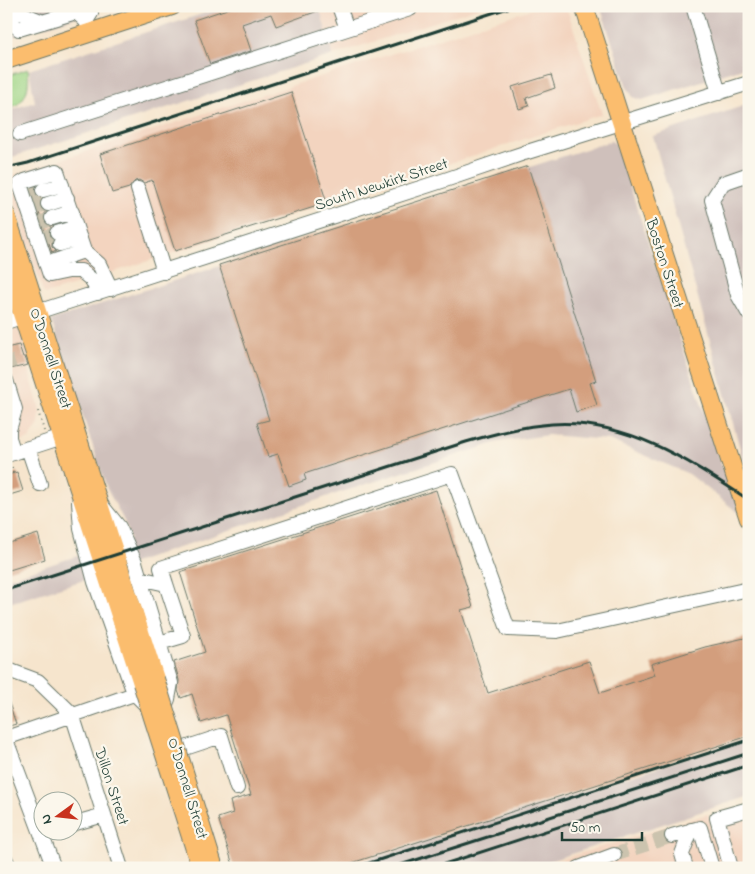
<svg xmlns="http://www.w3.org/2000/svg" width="755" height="874" viewBox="0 0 755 874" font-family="'Indie Flower',sans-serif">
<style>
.built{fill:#f3d4bf}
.industrial{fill:#cfc0bb}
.green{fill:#a0d687;stroke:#608a5e}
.building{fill:#d39e7d}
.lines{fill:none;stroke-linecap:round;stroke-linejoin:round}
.minor-tunnel{stroke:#cbc3ae;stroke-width:14;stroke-dasharray:14 7;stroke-linecap:butt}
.minor-casing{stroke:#6a786a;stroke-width:16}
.major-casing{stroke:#6a786a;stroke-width:20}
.path{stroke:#6a786a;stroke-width:2;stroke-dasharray:1 4;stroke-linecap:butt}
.minor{stroke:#fff;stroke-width:14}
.major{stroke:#fbbd6e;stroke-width:18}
.rail{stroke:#1f3d34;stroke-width:3}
.major-bridge-casing{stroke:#6a786a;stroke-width:20;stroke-linecap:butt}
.major-bridge{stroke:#fbbd6e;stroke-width:18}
.labels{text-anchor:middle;stroke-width:4.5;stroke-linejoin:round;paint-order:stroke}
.street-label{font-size:16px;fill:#1f3d34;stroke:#fbf7ec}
</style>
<rect width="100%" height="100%" fill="#fbf7ec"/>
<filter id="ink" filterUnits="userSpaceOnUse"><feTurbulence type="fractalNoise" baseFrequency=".02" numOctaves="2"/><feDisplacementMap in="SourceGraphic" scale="10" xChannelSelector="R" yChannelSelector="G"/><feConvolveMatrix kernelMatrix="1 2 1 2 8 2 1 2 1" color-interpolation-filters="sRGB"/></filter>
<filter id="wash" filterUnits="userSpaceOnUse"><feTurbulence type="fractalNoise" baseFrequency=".0096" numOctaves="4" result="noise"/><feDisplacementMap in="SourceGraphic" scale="20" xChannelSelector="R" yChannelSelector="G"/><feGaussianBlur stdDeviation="1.12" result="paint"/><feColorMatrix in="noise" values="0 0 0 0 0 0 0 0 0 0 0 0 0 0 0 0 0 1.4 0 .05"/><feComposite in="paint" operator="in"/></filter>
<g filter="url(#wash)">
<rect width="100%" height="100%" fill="#f6e5cd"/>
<path class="built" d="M319,6H484L333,55Z
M541,6H566L602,114L46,294L43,292L6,177Z
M19,328L30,360V375L40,410L39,424L29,439L6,447V331Z
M749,812V868H737L724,820Z
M708,814L724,868H532Z"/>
<path class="industrial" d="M6,6H97L98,10L6,39Z
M227,6H319L333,55L6,159V111L35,102L29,70Z
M600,6H749V66L642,100L633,97L627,87Z
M749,104V521L689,474L609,440L548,435L498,442L329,496L84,580L6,604V579L130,539L124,521L107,489L51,320L611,141L616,144L723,470L748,477L653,136Z
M749,738V796L528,868H340Z"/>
<path class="green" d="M28,69C29,81 29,95 18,104C15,106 10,108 6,109V76Z"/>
<g id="blocks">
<path class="building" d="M236,6H329V7L276,26L271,14L242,24L251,51L210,64L194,20Z
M551,75L555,88L526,98L529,106L519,109L512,87Z
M291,92L327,203L175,251L152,180L144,183L139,180L135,181L129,188L112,193L100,154Z
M528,166L596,381L590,383L597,405L576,412L569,389L304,474L306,480L289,486L278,454L268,457L257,423L269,420L219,265Z
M35,187V193L41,199L40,207L45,212L44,221L46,225L51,227L49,231V235L52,240V247L56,251L52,253L31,188Z
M19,345L23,357H25L28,365L6,370V348Z
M17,472L23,491L6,496V476Z
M436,490L473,607L461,610L488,693L589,661L600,693L655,675L651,664L705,647L749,637V736L336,868H234L218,818L233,813L230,801L251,795L226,715L201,723L192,694L181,698L178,691L179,680L174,662L205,652L180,572Z
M38,534L45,559L6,571V544Z
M6,700H8L16,724L6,727Z"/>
</g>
</g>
<g filter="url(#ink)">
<use href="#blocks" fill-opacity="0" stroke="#6a786a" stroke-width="1"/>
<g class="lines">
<path class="minor-tunnel" d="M31,194L43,190
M35,207L48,204
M40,223L52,218
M45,237L57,233
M6,357L10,369
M614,855L672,836"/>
<g class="minor-casing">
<path id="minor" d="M339,6L347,29L410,9
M693,6L719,93
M6,7L43,22
M6,13L8,20L19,29L76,12L86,21L90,33
M86,21L91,13L89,6
M20,134L347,29
M749,174L723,183L712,200L738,295L749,314
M138,189L164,272
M43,190L62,185
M48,204L67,198
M52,218L72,212
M57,233L76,227
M60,244L80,238
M46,264L84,251
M98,293L92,280L81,271H69L50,275L20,184L25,181L57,171L84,251L99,264L111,289
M6,322L445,180L524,153L749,83
M6,380L15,409L9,430V438L14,453
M28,448L40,484
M7,455L72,434
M79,502L81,529L95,582L134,693L151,710
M102,506L119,527L135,562L171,683L168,699L163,711
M139,578L166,584L183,636L159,643
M166,584L161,568L452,474L508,629L557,631L749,589
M6,671H11L38,681L72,714L121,868
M6,738L143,691
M6,740L54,868
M170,753L221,736L237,788
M72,824L104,815
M672,836L700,828L712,868
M6,860L9,868
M579,868L614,855
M686,868L682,854L691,830
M731,868L717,818L749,809"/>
</g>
<g class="major-casing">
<path id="major" d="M584,6L749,519
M6,60L172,6
M6,215L155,679
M6,264L142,683"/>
</g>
<path class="path" d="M38,411L44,431
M12,467L13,473"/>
<use href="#minor" class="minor"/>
<use href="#major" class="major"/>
<path class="rail" d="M6,168L28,163L514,6
M6,590L466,442C494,434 523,426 552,424C627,419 689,461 749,500
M354,868L749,740
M391,868L749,753
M432,868L749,765"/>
<g class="major-bridge-casing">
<path id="major-bridge" d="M155,679L214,868
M142,683L201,868"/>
</g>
<use href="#major-bridge" class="major-bridge"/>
</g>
</g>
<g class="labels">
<g class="street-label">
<text transform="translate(381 183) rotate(-18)" y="6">South Newkirk Street</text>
<text transform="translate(666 263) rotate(72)" y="6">Boston Street</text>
<text transform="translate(52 358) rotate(72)" y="6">O'Donnell Street</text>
<text transform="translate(113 786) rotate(72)" y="6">Dillon Street</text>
<text transform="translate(189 788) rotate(73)" y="6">O'Donnell Street</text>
</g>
</g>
<rect width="755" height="874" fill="none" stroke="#fbf7ec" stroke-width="25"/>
<g transform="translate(58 816) rotate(255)"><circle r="24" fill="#fbf7ec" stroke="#a3ada2"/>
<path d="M0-4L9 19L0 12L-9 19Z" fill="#c8321e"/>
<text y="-8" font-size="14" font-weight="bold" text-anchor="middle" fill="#1f3d34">N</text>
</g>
<path d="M562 832v8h80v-8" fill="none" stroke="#1f3d34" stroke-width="2.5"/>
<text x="570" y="832" font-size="15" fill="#1f3d34" stroke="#fbf7ec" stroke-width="4" paint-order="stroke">50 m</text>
</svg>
